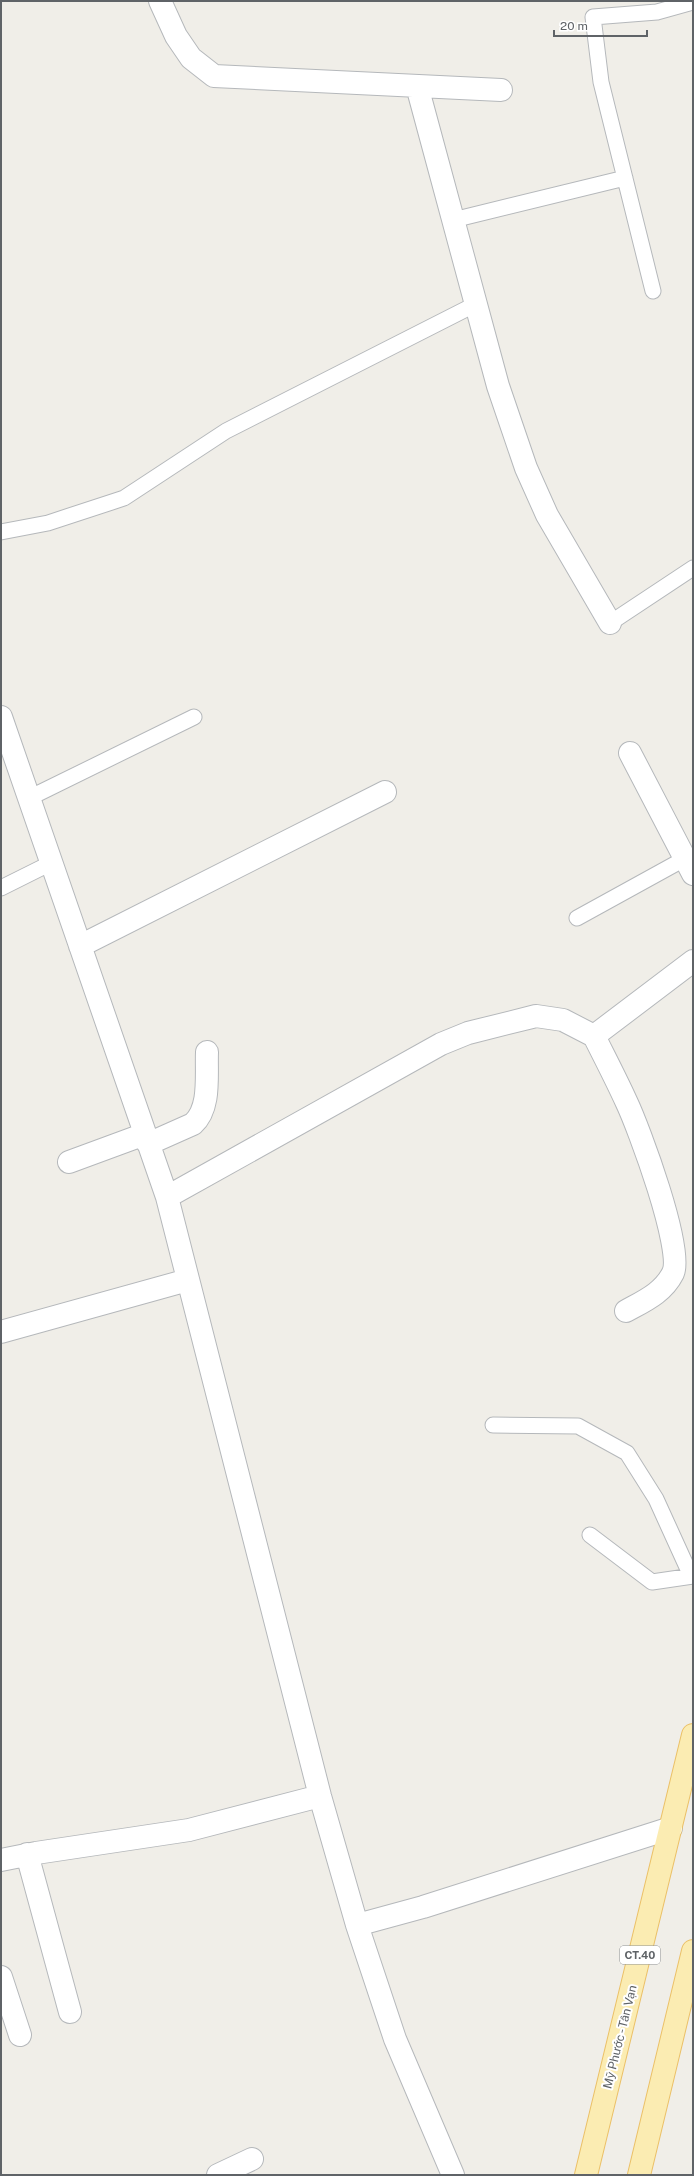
<svg xmlns="http://www.w3.org/2000/svg" width="694" height="2176" viewBox="0 0 694 2176" font-family="'Public Sans',sans-serif">
<style>
.lines{fill:none;stroke-linecap:round;stroke-linejoin:round}
.service-casing{stroke:#b5b8bb;stroke-width:17}
.minor-casing{stroke:#b5b8bb;stroke-width:24}
.primary-casing{stroke:#ebc067;stroke-width:24}
.service{stroke:#fff;stroke-width:15}
.minor{stroke:#fff;stroke-width:22}
.primary{stroke:#fbecb2;stroke-width:22}
.labels{text-anchor:middle;stroke-width:4;stroke-linejoin:round;paint-order:stroke}
.shield{fill:#fff;stroke:#8f9295;stroke-width:1}
.shield-label{font-size:11px;font-weight:bold;fill:#5f6367}
.street-label{font-size:12px;fill:#5f6367;stroke:#fff}
</style>
<rect width="100%" height="100%" fill="#f0eee8"/>
<g class="lines">
<g class="service-casing">
<path id="service" d="M453,220L625,178
M653,291L601,82L593,17L657,12L693,2
M1,532L48,523L124,498L226,431L476,304
M610,623L693,568
M29,798L194,717
M1,888L51,863
M577,918L686,858
M493,1425L578,1426L627,1453L656,1499L691,1576
M590,1535L652,1582L693,1576"/>
</g>
<g class="minor-casing">
<path id="minor" d="M160,1L176,36L191,58L214,76L501,90
M417,86L498,386L526,468L547,515L610,623
M1,717L167,1197L320,1796L357,1925L395,2039L453,2175
M630,753L693,874
M80,946L385,792
M594,1036C605,1058 616,1079 626,1101C639,1128 684,1250 673,1273C663,1293 644,1301 626,1311
M148,1144L193,1124C211,1108 206,1075 207,1052
M69,1162L145,1134
M167,1197L441,1044L468,1033L536,1016L563,1020L594,1036L693,961
M1,1332L188,1280
M27,1854L70,2012
M1,1860L36,1853L189,1830L320,1796
M357,1925L423,1907L671,1828
M1,1977L20,2035
M218,2175L252,2159"/>
</g>
<g class="primary-casing">
<path id="primary" d="M586,2175L693,1735
M639,2175L693,1951"/>
</g>
<use href="#service" class="service"/>
<use href="#minor" class="minor"/>
<use href="#primary" class="primary"/>
</g>
<g class="labels">
<rect class="shield" x="620" y="1946" width="40" height="18" rx="3"/>
<g class="shield-label">
<text x="640" y="1959">CT.40</text>
</g>
<g class="street-label">
<text transform="translate(620 2037) rotate(-76)" y="4">Mỹ Phước - Tân Vạn</text>
</g>
</g>
<rect width="694" height="2176" fill="none" stroke="#5f6367" stroke-width="4"/>
<path d="M554 30v6h93v-6" fill="none" stroke="#5f6367" stroke-width="2"/>
<text x="560" y="30" font-size="12" fill="#5f6367" stroke="#ffffff" stroke-width="3" paint-order="stroke">20 m</text>
</svg>
